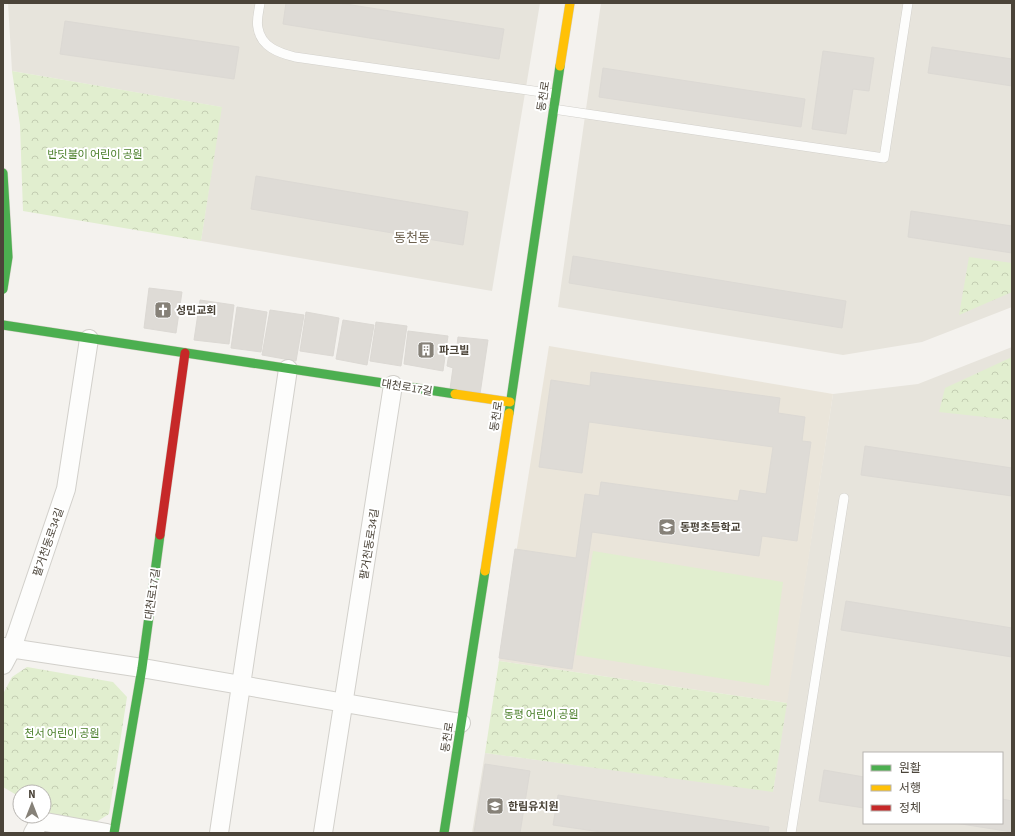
<svg xmlns="http://www.w3.org/2000/svg" width="1015" height="836" viewBox="0 0 1015 836" font-family="'Source Sans 3','Noto Sans KR',sans-serif">
<style>
.residential{fill:#e7e4dc;fill-rule:evenodd}
.education{fill:#eae5da}
.grass{fill:#e1eecf}
.forest{fill:url(#forest-crowns)}
.building{fill:#dedbd6;stroke:#dcd9d4}
.lines{fill:none;stroke-linecap:round;stroke-linejoin:round}
.lane-casing{stroke:#d2d0cb;stroke-width:10}
.street-casing{stroke:#d2d0cb;stroke-width:20}
.fast-casing{stroke:#d3cfc5;stroke-width:10}
.slow-casing{stroke:#d3cfc5;stroke-width:10}
.jam-casing{stroke:#d3cfc5;stroke-width:10}
.lane{stroke:#fdfdfc;stroke-width:9}
.street{stroke:#fdfdfc;stroke-width:18}
.fast{stroke:#4caf50;stroke-width:9}
.slow{stroke:#ffc107;stroke-width:9}
.jam{stroke:#c62828;stroke-width:9}
.labels{text-anchor:middle;stroke-width:4;stroke-linejoin:round;paint-order:stroke}
.street-label{font-size:11px;fill:#4b4439;stroke:#fff}
.park-label{font-size:11px;fill:#4a7f2a;stroke:#fff}
.poi-label{font-size:11px;font-weight:bold;fill:#4b4439;stroke:#fff;text-anchor:start}
.quarter-label{font-size:13px;fill:#6e6250;stroke:#fff}
</style>
<defs>
<pattern id="forest-crowns" width="20" height="18" patternUnits="userSpaceOnUse"><rect width="20" height="18" fill="#e1eecf"/><path d="M2 6a3 3 0 1 1 6 0M12 15a3 3 0 1 1 6 0" fill="none" stroke="#c3cdb2"/></pattern>
</defs>
<rect width="100%" height="100%" fill="#f4f2ee"/>
<path class="residential" d="M8,3H540L492,291L201,241L221,107L12,71Z
M601,3H1012V307L922,342L843,355L558,307Z
M1012,347V833H472L485,753L773,791L833,394L918,384ZM864,753H1002V823H864Z"/>
<path class="education" d="M549,346L833,394L787,703L499,661Z"/>
<path class="grass" d="M593,551L783,582L769,686L576,655Z"/>
<path class="forest" d="M12,71L222,107L201,241L23,211L20,125Z
M969,257L1012,263V292L959,315Z
M1012,357V420L939,412L945,388Z
M499,661L787,703L773,792L485,753Z
M27,667L113,682L127,697L109,814L96,822L44,813V792H20V797L3,787V694L12,677Z"/>
<path class="building" d="M286,3H339L504,29L499,59L283,24Z
M65,21L239,47L234,79L60,54Z
M932,47L1012,59V86L928,73Z
M823,51L874,58L869,91L853,89L846,134L812,129Z
M603,68L805,99L801,127L599,97Z
M256,176L468,212L463,245L251,209Z
M911,211L1012,226V253L908,237Z
M573,256L846,301L842,328L569,283Z
M149,288L182,292L176,333L144,328Z
M200,300L234,305L229,344L194,340Z
M237,307L267,312L261,352L231,348Z
M270,310L304,315L296,361L262,355Z
M306,312L339,318L333,356L300,351Z
M343,320L374,325L367,365L336,359Z
M376,322L407,326L401,366L370,361Z
M408,331L448,336L443,371L404,364Z
M458,337L488,340L480,394L450,389L453,368L447,366L449,353L456,354Z
M591,372L780,398L778,413L805,417L802,441L811,442L797,541L762,536L759,556L592,532L572,669L499,658L515,549L576,558L585,494L599,496L601,482L738,501L740,490L766,494L773,447L589,422L582,473L539,467L551,380L590,386Z
M865,446L1012,468V496L861,475Z
M846,601L1012,628V657L841,630Z
M485,764L530,771L520,833H474Z
M824,770L864,777V808L819,801Z
M558,795L769,827L768,833H608L553,825Z
M1002,799L1012,801V832L955,823H1002Z"/>
<g class="lines">
<g class="lane-casing">
<path id="lane" d="M260,3C259,11 256,21 258,28C261,47 279,53 295,57L555,94
M553,109L884,158L908,3
M791,833L844,498"/>
</g>
<g class="street-casing">
<path id="street" d="M3,647L142,668L461,723
M3,665L12,648L66,489L89,339
M33,833L40,821L107,833
M219,833L288,369
M323,833L393,385"/>
</g>
<g class="fast-casing">
<path id="fast" d="M3,173L8,257L3,289
M3,325L455,394
M509,413L560,66
M114,833L142,668L160,535
M444,833L485,571"/>
</g>
<g class="slow-casing">
<path id="slow" d="M560,66L570,3
M455,394L510,402
M485,571L509,413"/>
</g>
<g class="jam-casing">
<path id="jam" d="M160,535L185,353"/>
</g>
<use href="#lane" class="lane"/>
<use href="#street" class="street"/>
<use href="#fast" class="fast"/>
<use href="#slow" class="slow"/>
<use href="#jam" class="jam"/>
</g>
<defs>
<g id="church-square" transform="scale(0.9)"><rect x="-9" y="-9" width="18" height="18" rx="4" fill="#868178" stroke="#fff"/><path d="M-1.2-6h2.4v3.5h3.3v2.4h-3.3V6h-2.4V-.1h-3.3v-2.4h3.3Z" fill="#fff"/></g>
<g id="building-square" transform="scale(0.9)"><rect x="-9" y="-9" width="18" height="18" rx="4" fill="#868178" stroke="#fff"/><path d="M-4-6H4V6H1V3H-1V6H-4ZM-2.5-4.3h1.7v1.8h-1.7ZM.8-4.3h1.7v1.8H.8ZM-2.5-1h1.7V.8h-1.7ZM.8-1h1.7V.8H.8Z" fill="#fff"/></g>
<g id="school-square" transform="scale(0.9)"><rect x="-9" y="-9" width="18" height="18" rx="4" fill="#868178" stroke="#fff"/><path d="M0-5L7-2L0 1L-7-2ZM-4 1L0 2.5L4 1V4Q0 6-4 4Z" fill="#fff"/></g>
</defs>
<g fill-rule="evenodd">
<use href="#church-square" x="163" y="310"/>
<use href="#building-square" x="426" y="350"/>
<use href="#school-square" x="667" y="527"/>
<use href="#school-square" x="495" y="806"/>
</g>
<g class="labels">
<g class="street-label">
<text transform="translate(543 96) rotate(-81)" y="4">동천로</text>
<text transform="translate(407 387) rotate(9)" y="4">대천로17길</text>
<text transform="translate(496 416) rotate(-81)" y="4">동천로</text>
<text transform="translate(48 542) rotate(-71)" y="4">팔거천동로34길</text>
<text transform="translate(369 544) rotate(-81)" y="4">팔거천동로34길</text>
<text transform="translate(152 594) rotate(-82)" y="4">대천로17길</text>
<text transform="translate(447 737) rotate(-81)" y="4">동천로</text>
</g>
<g class="park-label">
<text x="95" y="158">반딧불이 어린이 공원</text>
<text x="541" y="718">동평 어린이 공원</text>
<text x="62" y="737">천서 어린이 공원</text>
</g>
<g class="poi-label">
<text x="176" y="314">성민교회</text>
<text x="439" y="354">파크빌</text>
<text x="680" y="531">동평초등학교</text>
<text x="508" y="810">한림유치원</text>
</g>
<g class="quarter-label">
<text x="412" y="242">동천동</text>
</g>
</g>
<rect width="1015" height="836" fill="none" stroke="#4b4439" stroke-width="8"/>
<rect x="863" y="752" width="140" height="72" fill="#ffffff" stroke="#b7b4b0"/>
<rect x="871" y="765" width="20" height="6" fill="#4caf50" stroke="#b7b4b0"/>
<text x="899" y="772" font-size="12" fill="#4b4439">원활</text>
<rect x="871" y="785" width="20" height="6" fill="#ffc107" stroke="#b7b4b0"/>
<text x="899" y="792" font-size="12" fill="#4b4439">서행</text>
<rect x="871" y="805" width="20" height="6" fill="#c62828" stroke="#b7b4b0"/>
<text x="899" y="812" font-size="12" fill="#4b4439">정체</text>
<g transform="translate(32 804)"><circle r="19" fill="#ffffff" stroke="#b7b4b0"/>
<path d="M0-3L7 15L0 10L-7 15Z" fill="#868178"/>
<text y="-6" font-size="11" font-weight="bold" text-anchor="middle" fill="#4b4439">N</text>
</g>
</svg>
